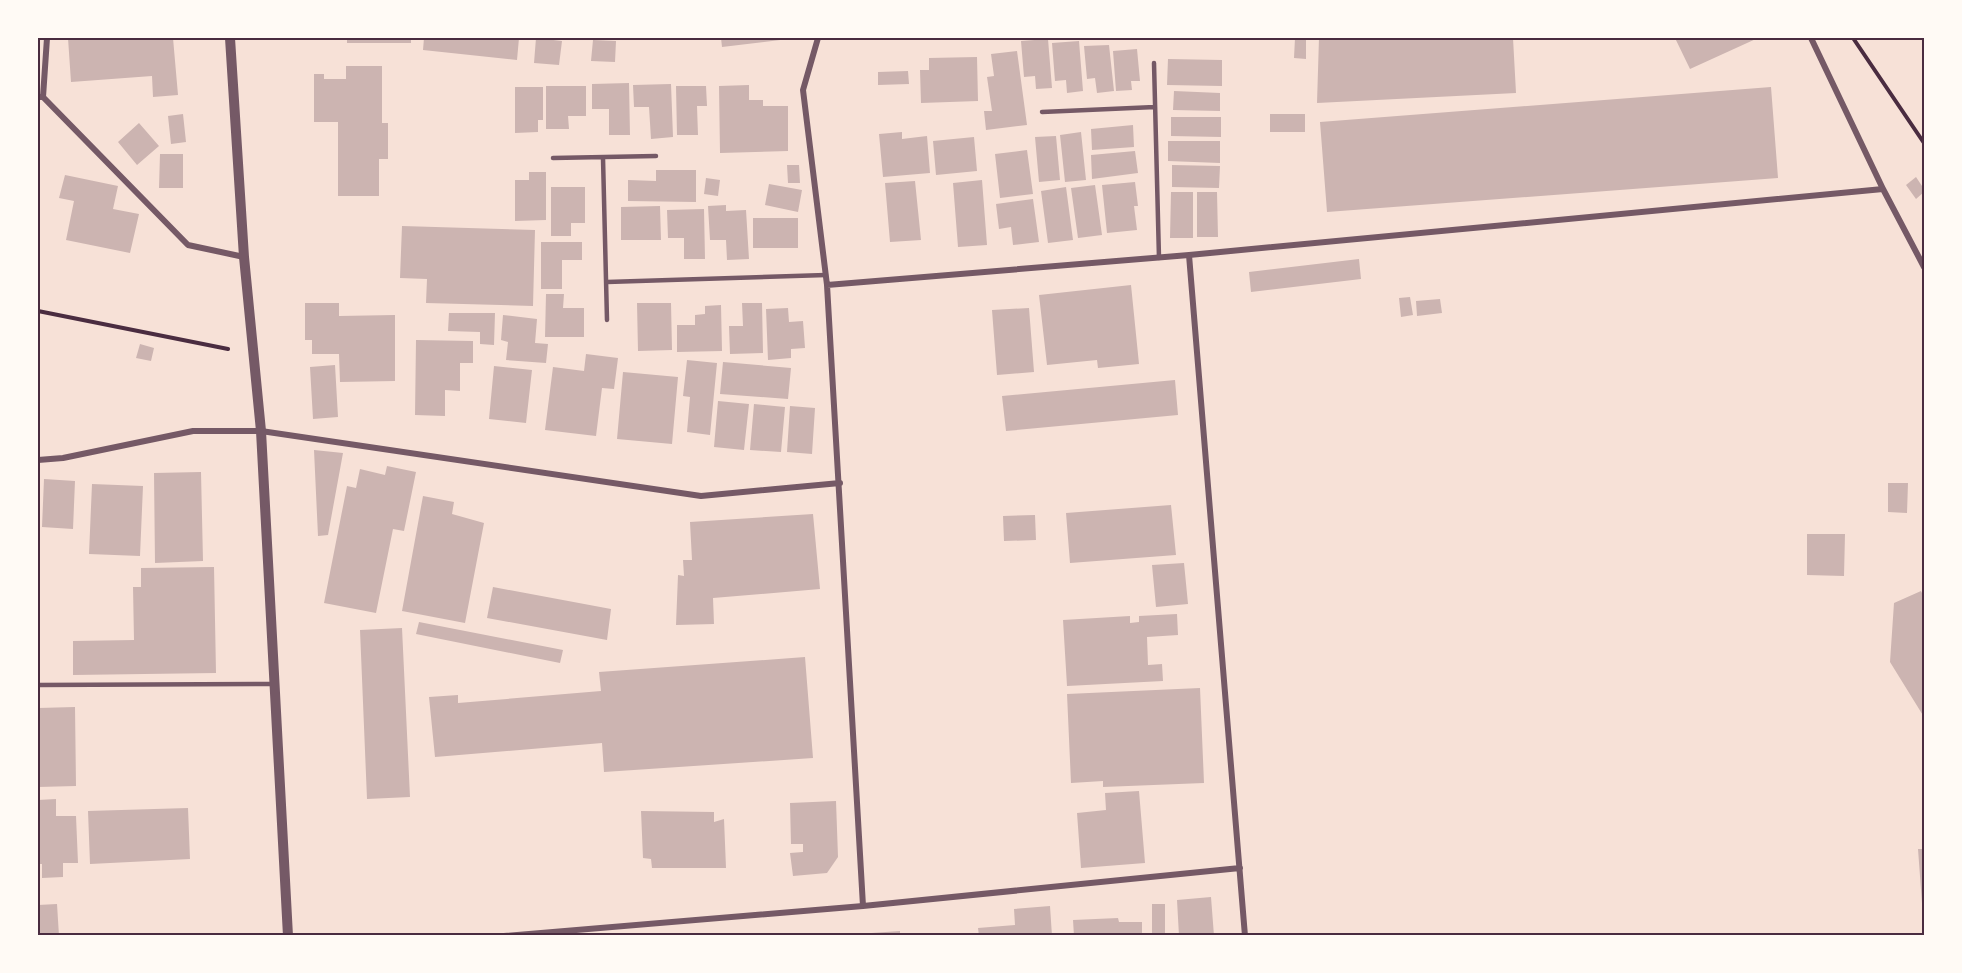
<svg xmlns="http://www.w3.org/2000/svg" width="1962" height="973" viewBox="0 0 1962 973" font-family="'Alegreya Sans',sans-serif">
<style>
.building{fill:#ccb4b1}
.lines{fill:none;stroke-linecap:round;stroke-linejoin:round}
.path{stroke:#4a2c40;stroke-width:4}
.service{stroke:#755966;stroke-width:4.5}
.minor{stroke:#755966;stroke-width:6}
.tertiary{stroke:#755966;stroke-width:10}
.neatline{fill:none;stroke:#4a2c40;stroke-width:2}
</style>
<rect width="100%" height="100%" fill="#f7e1d7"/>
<path class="building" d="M68,38H173L178,95L153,97L152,76L71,82Z
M347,38H411V43H347Z
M424,38H519L517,60L423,50Z
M536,38L562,41L559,65L534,63Z
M721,38H788V39L722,47Z
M1295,38H1306V59L1294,58Z
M1319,38H1513L1516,93L1317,103Z
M1675,38H1758L1690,69Z
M1048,39L1052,88L1036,89L1035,76L1024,77L1021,41Z
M593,40L616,41L615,62L591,61Z
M1079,41L1083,91L1067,93L1066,80L1055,81L1052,43Z
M1109,45L1114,91L1097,93L1095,78L1087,79L1084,46Z
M1137,49L1140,81H1131L1132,90L1116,91L1113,51Z
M1017,51L1027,125L986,130L984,111H992L987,77L994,76L991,54Z
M977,57L978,101L921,103L920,70H929V58Z
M1168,59L1222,60V86L1167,85Z
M346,66H382V123H388V159H379V196H338V122H314V74H324V79H346Z
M908,71L909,84L878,85V72Z
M629,83L630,135H609V109H592V84Z
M671,84L673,137L651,139L649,107H634L633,85Z
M749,85V100H763V106H788V151L720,153L719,86Z
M546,86H586V116H568L569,129H546Z
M676,86H706L707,106H697L698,135H677Z
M515,87H543V120H538V132L515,133Z
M1771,87L1778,178L1327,212L1320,122Z
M1174,91L1220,93V111L1173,110Z
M183,114L186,142L171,144L168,116Z
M1270,114H1305V132H1270Z
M1171,117H1221V137L1171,136Z
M139,123L159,146L137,165L118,142Z
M1133,125L1134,147L1092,150L1091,129Z
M902,132V139L927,136L930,173L883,177L879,134Z
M1081,132L1086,180L1065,182L1060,135Z
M1056,136L1060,180L1039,182L1035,137Z
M974,137L977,171L936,175L933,141Z
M1168,141H1220V163L1168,161Z
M1027,150L1033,194L1000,198L995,154Z
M1135,151L1138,173L1092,179L1091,155Z
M160,154H183V188H159Z
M787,165H799L800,183H788Z
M1172,165L1220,166L1219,188L1172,187Z
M656,170H696V202L628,201V180L656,181Z
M529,172H546V220L515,221V180H529Z
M65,175L118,186L113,209L139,214L130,253L66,240L74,201L59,198Z
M1916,177L1924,189V192L1916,199L1906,185Z
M706,178L720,180L718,196L704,194Z
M982,180L987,245L958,247L953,183Z
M915,181L921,240L890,242L885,183Z
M1135,182L1138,206H1134L1137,230L1107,233L1102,185Z
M769,184L802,190L798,212L765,205Z
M1095,185L1102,235L1078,238L1071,188Z
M551,187H585V223H571V236H551Z
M1066,187L1073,240L1048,243L1041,191Z
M1171,192H1193V238H1170Z
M1197,192H1217L1218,237H1197Z
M1033,199L1039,242L1013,245L1011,227L999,229L996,204Z
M726,205V211L746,210L749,259L727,260L726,240H710L708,206Z
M660,206L661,240H621V207Z
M704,209L705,259H684V238H668L667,210Z
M753,218H798V248H753Z
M402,226L535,230L533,306L426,303L427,279L400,278Z
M541,242H582V260H562V289H541Z
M1359,259L1361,279L1251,292L1249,272Z
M1131,285L1139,364L1098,368L1097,360L1047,365L1039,295Z
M546,294H564L563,308H584V337H545Z
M1410,297L1413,315L1401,317L1399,298Z
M1440,299L1442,313L1417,316L1416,301Z
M305,303H339V316L395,315V381L340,382L339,354H312V340H305Z
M637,303H671L672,350L638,351Z
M742,303H762L763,353L730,354L729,326H743Z
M721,305L722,351L677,352V325H695V315L705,314V306Z
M788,308L789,322L803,321L805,348L791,349V358L768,360L766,309Z
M1029,308L1034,372L997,375L992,310Z
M449,313H495L494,345L480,344V332L448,331Z
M503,315L537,319L535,343L548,344L546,363L506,360L508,342L501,340Z
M416,340L473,341V363H460V391L445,390V416L415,415Z
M140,344L154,348L151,361L136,358Z
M586,354L618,358L614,389L602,388L596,436L545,430L553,367L584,371Z
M687,360L717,363L710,435L687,432L690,397L683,396Z
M723,362L791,368L788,399L720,394Z
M335,365L338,417L313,419L310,367Z
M494,366L532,370L526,423L489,419Z
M623,372L678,377L672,444L617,439Z
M1175,380L1178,415L1006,431L1002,396Z
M718,401L749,404L744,450L714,447Z
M754,404L785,407L781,452L750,450Z
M790,406L815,408L812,454L787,452Z
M314,450L343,453L328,535L318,536Z
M387,466L416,472L404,531L393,529L376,613L324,603L347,486L356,488L360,469L385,475Z
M201,472L203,561L155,563L154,473Z
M44,479L75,481L73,529L42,527Z
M1888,483H1908L1907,513L1888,512Z
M92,484L143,486L140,556L89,554Z
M423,496L454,502L452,514L484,523L465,623L402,611Z
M1171,505L1176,555L1070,563L1066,513Z
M813,514L820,589L713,598L714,624L676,625L678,575L684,576L683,560H692L690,522Z
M1035,515L1036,540L1004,541L1003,516Z
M1807,534H1845L1844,576L1807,575Z
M1184,563L1188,604L1156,607L1152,565Z
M214,567L216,673L73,675V641L134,640L133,587H141V568Z
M493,587L611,609L607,640L487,618Z
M1921,591L1924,597V717L1890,662L1894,603Z
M1177,614L1178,635L1147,637L1148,665L1162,664L1163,681L1067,686L1063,620L1130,616V623L1139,622V616Z
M419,622L563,650L560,663L416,634Z
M402,628L410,797L367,799L360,630Z
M805,657L813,758L604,772L602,743L435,757L429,697L458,695V703L601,691L599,672Z
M1200,688L1204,783L1103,787V781L1071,783L1067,694Z
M75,707L76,786L38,787V708Z
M1139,791L1145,863L1081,868L1077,813L1106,810L1105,793Z
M56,799V816H76L78,863H63V877L42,878V864H38V800Z
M836,801L838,857L827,873L793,876L790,853L803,852V844H791L790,803Z
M188,808L190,859L90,864L88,811Z
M641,811L714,812V822L724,819L726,868H652L651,859L643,858Z
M1918,849H1924V917H1923Z
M1211,897L1214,936H1179L1177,900Z
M57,904L59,936H38V905Z
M1152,904H1165V933H1152Z
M1050,906L1052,936H979L978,928L1015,925L1014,909Z
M1118,918L1119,922H1142V936H1074L1073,920Z
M900,931V936H857V934Z"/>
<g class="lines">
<path class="path" d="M1853,38L1924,143
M38,311L228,349"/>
<path class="service" d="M1154,63L1159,258
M1042,112L1155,107
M553,158L656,156
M603,158L607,320
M607,282L826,275
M38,685L275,684"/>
<path class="minor" d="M818,38L803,90L827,285L863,906
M1811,38L1883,189L1924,267
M38,97H43L188,245L244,257
M43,97L47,38
M1189,255L1245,936
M827,285L1189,255L1883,189
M38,460L63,458L193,431H261L701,496L840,483
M504,936L863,906L1240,868"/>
<path class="tertiary" d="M230,38L244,257L261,431L288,936"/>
</g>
<rect width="1962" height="973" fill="none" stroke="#fffaf5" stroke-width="78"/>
<rect x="39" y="39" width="1884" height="895" class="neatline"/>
</svg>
